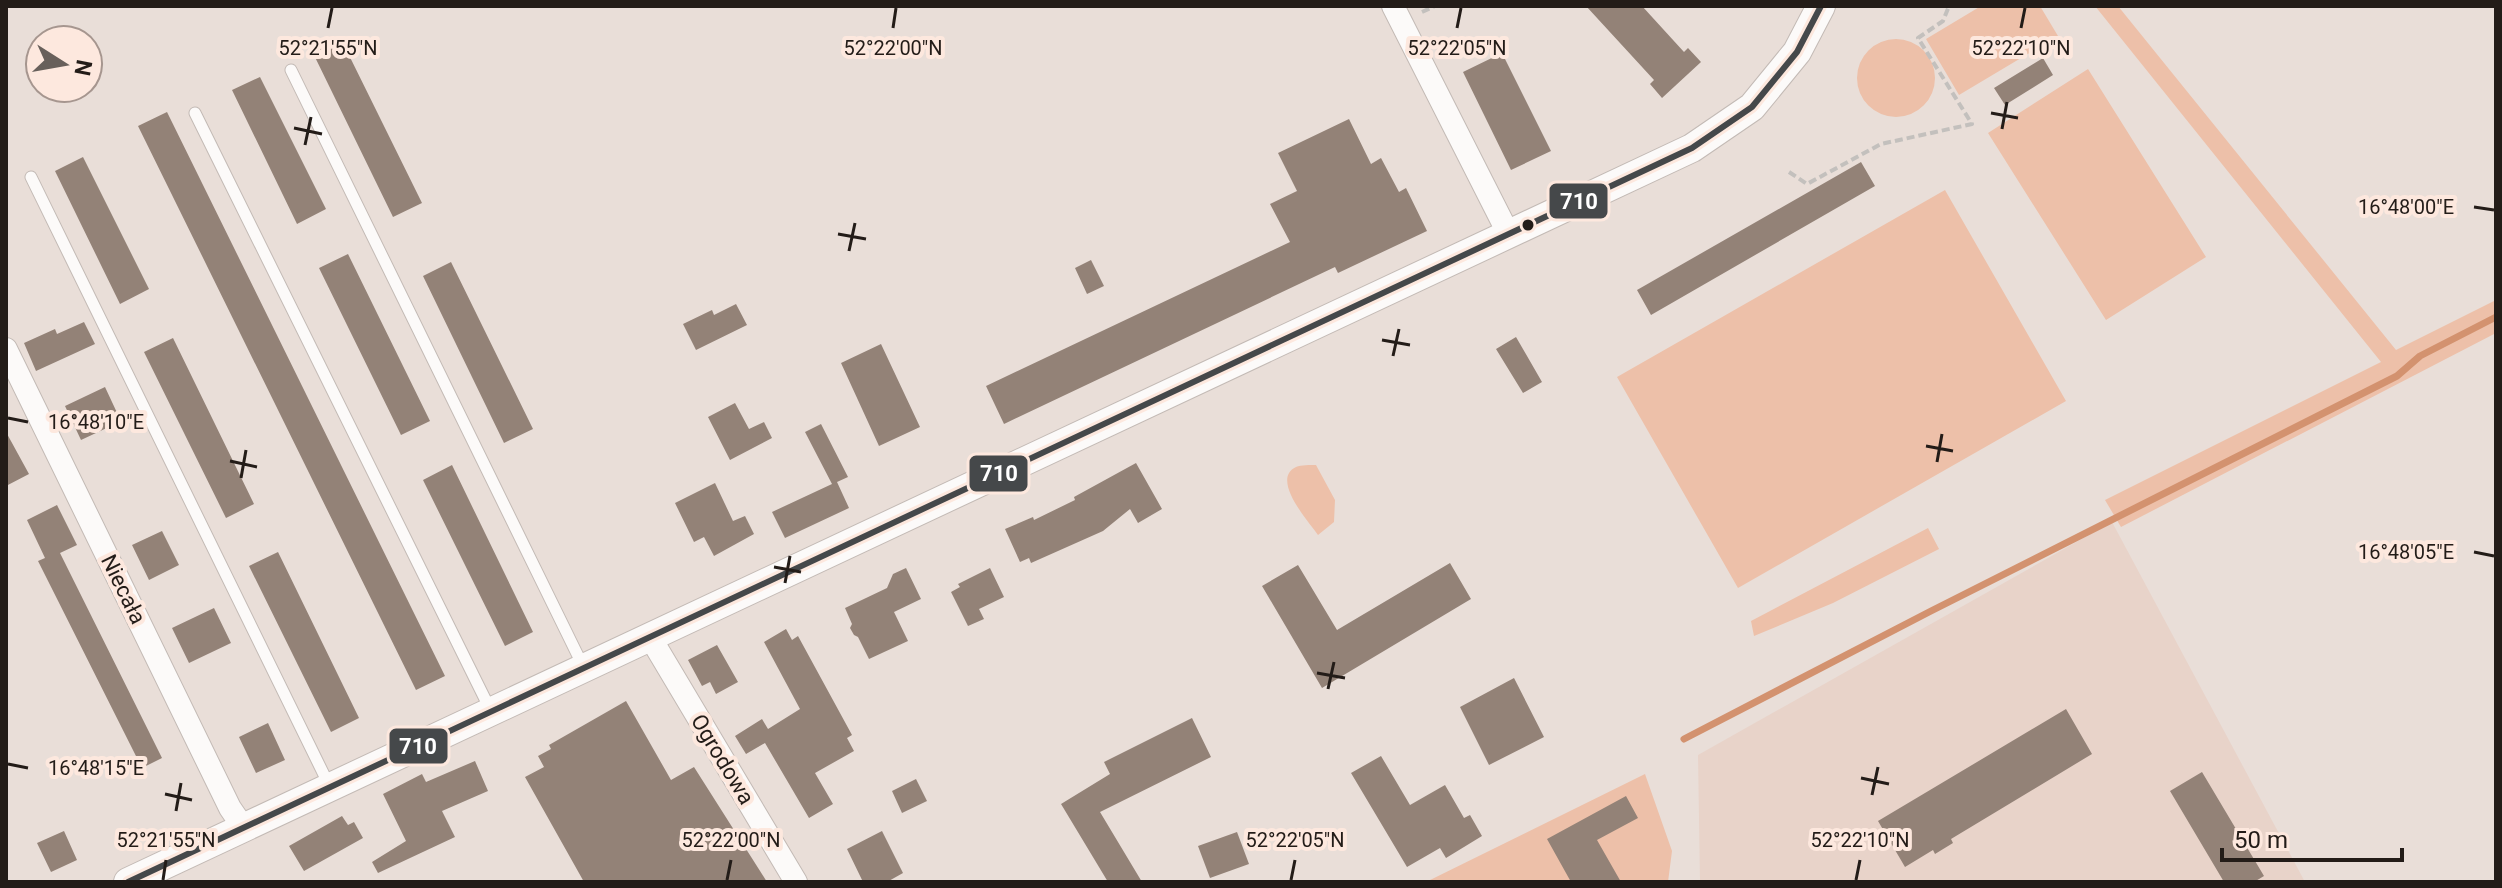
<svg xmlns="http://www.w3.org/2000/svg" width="2502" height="888" viewBox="0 0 2502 888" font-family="Roboto,sans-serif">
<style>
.built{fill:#e8d3c9}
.green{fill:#edc0a9}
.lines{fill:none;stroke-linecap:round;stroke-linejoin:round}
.stream{stroke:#d3926f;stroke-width:7}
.building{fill:#938277}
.service-casing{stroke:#c3bab5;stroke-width:13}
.minor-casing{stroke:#c3bab5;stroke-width:24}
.tertiary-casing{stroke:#c3bab5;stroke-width:30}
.path{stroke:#c3c0bd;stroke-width:4;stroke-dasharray:8 4;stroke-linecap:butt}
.service{stroke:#fcfaf9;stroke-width:11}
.minor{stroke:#fcfaf9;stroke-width:22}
.tertiary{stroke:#fcfaf9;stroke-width:28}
.bus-1-casing{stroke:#fde8de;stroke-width:12}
.bus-1{stroke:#45484a;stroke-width:6}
.ticks{fill:none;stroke:#231c18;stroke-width:3}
.bus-dot{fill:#231c18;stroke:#fde8de;stroke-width:3}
.labels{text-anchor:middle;stroke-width:8;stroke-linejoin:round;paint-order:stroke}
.street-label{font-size:22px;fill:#231c18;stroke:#fde8de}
.ticks-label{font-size:20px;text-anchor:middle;fill:#231c18;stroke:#fde8de;stroke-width:8;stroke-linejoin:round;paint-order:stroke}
.line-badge{stroke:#fde8de;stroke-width:3}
.badge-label{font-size:22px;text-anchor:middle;font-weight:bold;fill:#fff}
</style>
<rect width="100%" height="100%" fill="#e9ded8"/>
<path class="built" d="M2112,522L2305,882H1700L1698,755Z"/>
<path class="green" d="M1981,6H2040L2058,36L1959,95L1926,39Z
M2095,6H2118L2396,350L2496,300V333L2121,527L2105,500L2381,362Z
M1857 78a39 39 0 1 1 78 0a39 39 0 1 1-78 0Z
M2088,69L2206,257L2106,320L1988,133Z
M1945,190L2066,401L1738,588L1617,377Z
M1316,465L1335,500L1334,522L1318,535C1309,522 1270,479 1296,467C1301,465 1310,465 1316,465Z
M1928,528L1939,549L1833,603L1754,636L1751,621Z
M1645,774L1672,851L1668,882H1426Z"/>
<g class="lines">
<path class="stream" d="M1684,739L1931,611L2397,376L2420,356L2496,317"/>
</g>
<path class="building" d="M1586,6H1642L1684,52L1688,48L1701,62L1662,98L1650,84L1654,80Z
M340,37L422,203L393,217L312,51Z
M1502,53L1551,151L1511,170L1463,72Z
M2043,58L2053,75L2005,105L1994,88Z
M260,77L326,209L297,224L232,90Z
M167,112L445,676L416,690L138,126Z
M1349,119L1371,164L1381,158L1399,192L1406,188L1427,231L1338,273L1335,267L1004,424L986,386L1290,242L1270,204L1297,191L1278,153Z
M83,157L149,289L120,304L55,171Z
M1861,162L1875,186L1651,315L1637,290Z
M348,254L430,421L401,435L319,268Z
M1091,260L1104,286L1087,294L1075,268Z
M451,262L533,429L504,443L423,276Z
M736,304L747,325L696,350L683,324L712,310L714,315Z
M84,322L95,344L36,371L24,343L55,329L57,334Z
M1516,337L1542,382L1523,393L1496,349Z
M173,338L254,504L226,518L144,352Z
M881,344L920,427L879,446L841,363Z
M105,387L119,417L109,422L111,426L81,440L65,406Z
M735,403L749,429L764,422L772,438L730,460L708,417Z
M821,424L848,477L837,482L849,508L785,538L772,512L832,484L805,432Z
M6,432L29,474L6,486Z
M1136,463L1162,509L1138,523L1130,509L1103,531L1031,563L1029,558L1020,562L1005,529L1033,517L1034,520L1075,500L1074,497Z
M452,465L533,632L505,646L423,480Z
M715,483L733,521L745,516L754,534L714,556L704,537L694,542L675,503Z
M57,505L77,545L60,553L162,758L142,768L38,561L45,558L27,520Z
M162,531L179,565L149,580L132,545Z
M278,552L359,718L331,732L249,566Z
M1450,563L1471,599L1322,688L1262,586L1298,565L1337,630Z
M906,568L921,599L894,612L908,641L869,659L858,637L854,635L850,628L852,624L845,608L887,588L893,574Z
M990,568L1004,597L979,609L984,619L968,626L951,592L960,587L958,584Z
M214,608L231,643L189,663L172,628Z
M786,629L792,640L798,636L852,735L847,738L854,751L815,773L833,804L809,818L765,743L746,754L735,736L762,719L768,729L800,709L764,642Z
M717,645L738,682L716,694L710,682L702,686L688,660Z
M1514,678L1544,737L1489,765L1460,707Z
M626,701L671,780L694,767L767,882H584L525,777L544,767L538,756L551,749L549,745Z
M2066,709L2092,754L1951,839L1953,843L1935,854L1933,850L1905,867L1878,821Z
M1192,718L1211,757L1100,812L1142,882H1108L1061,804L1110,774L1104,762Z
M268,723L285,760L256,773L239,737Z
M1381,756L1410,805L1445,785L1464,818L1470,815L1482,836L1446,858L1440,848L1407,867L1351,773Z
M475,761L488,791L442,811L455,837L378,873L372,862L406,841L383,794L422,774L426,782Z
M2202,772L2264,876L2254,882H2224L2170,791Z
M916,779L927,801L902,813L892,791Z
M1626,796L1638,818L1597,840L1621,882H1571L1547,839Z
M342,816L348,825L354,822L363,838L304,871L289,846Z
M64,831L77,860L51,872L37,843Z
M882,831L903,873L887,882H863L847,849Z
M1237,832L1249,864L1210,878L1198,846Z"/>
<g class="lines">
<g class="service-casing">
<path id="service" d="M291,70L583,666
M195,113L491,711
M31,177L330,787"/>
</g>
<g class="minor-casing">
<path id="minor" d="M1393,6L1508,233
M6,349L230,808L243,827
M650,637L796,882"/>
</g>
<g class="tertiary-casing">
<path id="tertiary" d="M128,882L1692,148L1752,107L1797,52L1821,6"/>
</g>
<path class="path" d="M1422,12L1435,6
M1789,172L1807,184L1881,144L1972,124L1918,38L1943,21L1949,6"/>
<use href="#service" class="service"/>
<use href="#minor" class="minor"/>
<use href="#tertiary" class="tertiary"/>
<g class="bus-1-casing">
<path id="bus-1" d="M128,882L1692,148L1752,107L1797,52L1821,6"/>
</g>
<use href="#bus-1" class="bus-1"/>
</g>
<path class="ticks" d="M328,28L332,8M893,28L896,8M1457,28L1461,8M2021,28L2025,8M1991,113L2018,118M294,128L322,134M2002,129L2007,102M305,145L311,117M2474,207L2494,210M838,234L866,239M849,251L855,223M1382,340L1410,345M1393,356L1399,329M8,418L28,422M1926,446L1953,451M230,461L257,467M1937,462L1942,434M241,478L246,450M2474,552L2494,556M774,567L801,572M785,583L790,556M1317,673L1345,678M1328,689L1334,662M8,764L28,768M1861,778L1889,784M165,794L192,800M1872,795L1878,767M176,811L181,783M163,880L166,860M727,880L731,860M1291,880L1295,860M1856,880L1860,860"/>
<circle class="bus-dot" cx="1528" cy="225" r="7"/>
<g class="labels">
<g class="street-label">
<text transform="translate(124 589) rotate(64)" y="8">Niecała</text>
<text transform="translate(723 759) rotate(59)" y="8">Ogrodowa</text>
</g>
</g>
<g class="ticks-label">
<text x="328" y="55">52°21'55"N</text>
<text x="893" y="55">52°22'00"N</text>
<text x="1457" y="55">52°22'05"N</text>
<text x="2021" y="55">52°22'10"N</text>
<text x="2406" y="214">16°48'00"E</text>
<text x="96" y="429">16°48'10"E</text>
<text x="2406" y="559">16°48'05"E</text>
<text x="96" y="775">16°48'15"E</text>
<text x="166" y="847">52°21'55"N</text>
<text x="731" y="847">52°22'00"N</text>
<text x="1295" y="847">52°22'05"N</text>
<text x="1860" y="847">52°22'10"N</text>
</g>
<g class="line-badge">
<rect x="1548" y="182" width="61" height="38" rx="8" fill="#45484a"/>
<rect x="968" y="454" width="61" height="39" rx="8" fill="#45484a"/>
<rect x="388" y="727" width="61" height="38" rx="8" fill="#45484a"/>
</g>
<g class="badge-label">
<text x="1579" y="209">710</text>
<text x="999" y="481">710</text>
<text x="418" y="754">710</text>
</g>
<rect width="2502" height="888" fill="none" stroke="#231c18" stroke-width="16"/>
<g transform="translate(64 64) rotate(101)"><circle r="38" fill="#fde8de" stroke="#a6968f" stroke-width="2"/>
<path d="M0-6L14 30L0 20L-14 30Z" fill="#68605b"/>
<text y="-12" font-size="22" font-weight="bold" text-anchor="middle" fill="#231c18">N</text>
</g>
<path d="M2222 848v12h180v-12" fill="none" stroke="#231c18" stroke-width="4"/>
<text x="2234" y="848" font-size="24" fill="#231c18" stroke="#fde8de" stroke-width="6" paint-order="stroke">50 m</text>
</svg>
